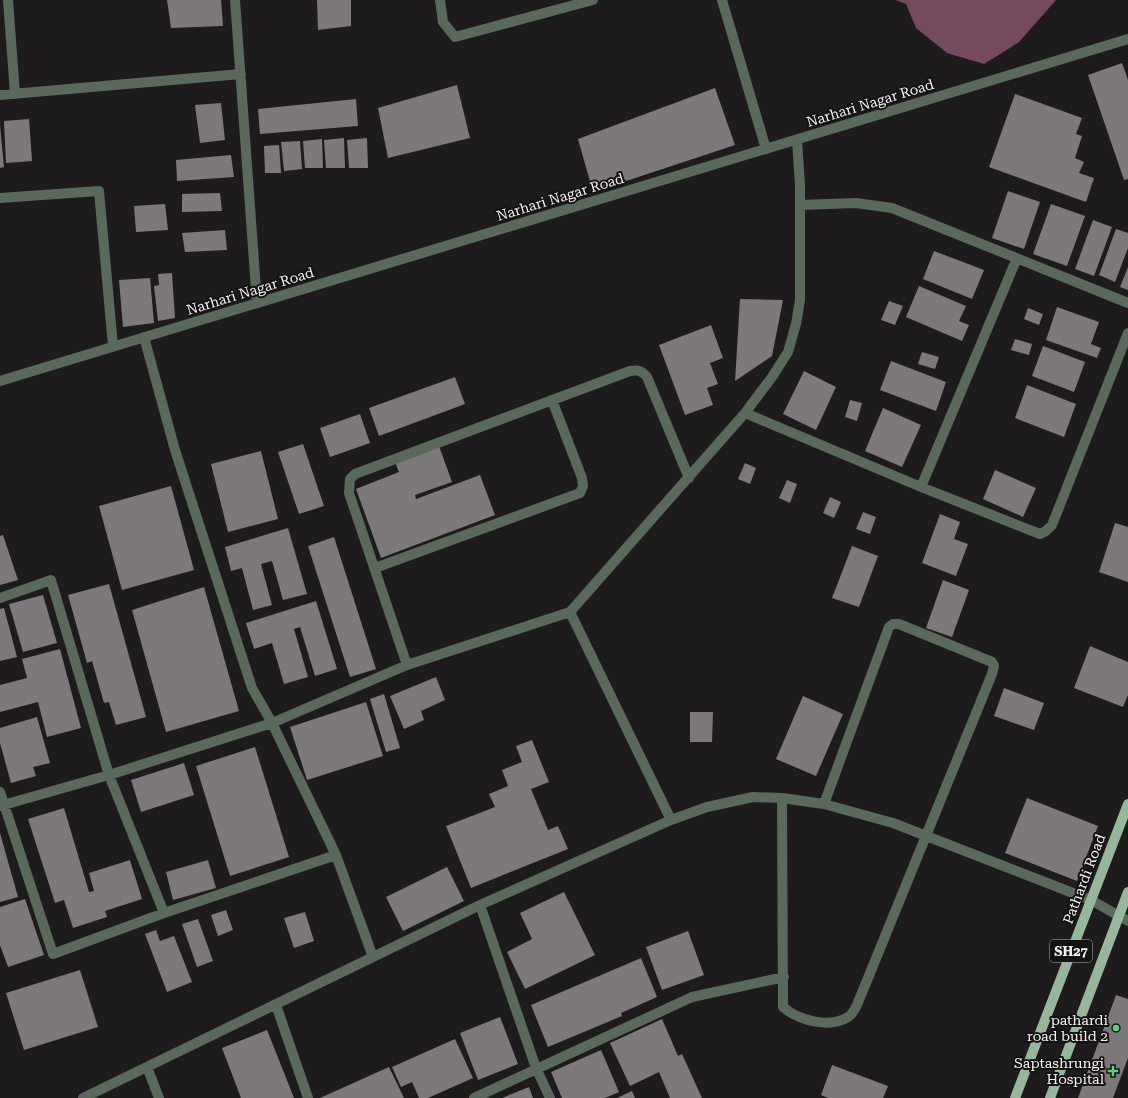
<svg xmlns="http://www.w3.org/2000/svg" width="1128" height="1098" viewBox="0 0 1128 1098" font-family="'Roboto Serif',serif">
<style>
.water{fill:#754a5f}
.building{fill:#7d797b}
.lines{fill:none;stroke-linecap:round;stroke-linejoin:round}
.minor{stroke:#59695b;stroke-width:10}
.tertiary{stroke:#59695b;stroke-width:10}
.primary{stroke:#96b79a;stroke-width:10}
.poi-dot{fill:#53d673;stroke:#151213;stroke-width:1.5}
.labels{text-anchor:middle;stroke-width:4;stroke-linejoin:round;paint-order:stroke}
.shield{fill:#151213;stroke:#b2b0b0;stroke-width:1}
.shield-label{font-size:13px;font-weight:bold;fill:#f5f3f4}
.street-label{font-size:14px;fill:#f5f3f4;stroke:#151213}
.poi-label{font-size:14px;fill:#f5f3f4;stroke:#151213;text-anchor:end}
</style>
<rect width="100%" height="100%" fill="#1e1b1c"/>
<path class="water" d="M896,0H1056L1019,42L984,64L947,53L916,28L906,4Z"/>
<path class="building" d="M167,0H221L223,26L171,28Z
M317,0H351V26L318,30Z
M1122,63L1128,80V179L1124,180L1088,75Z
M457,85L470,138L388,158L378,108Z
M715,88L735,145L593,192L578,139Z
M1015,94L1082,118L1076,134L1082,136L1075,158L1084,162L1079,173L1094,178L1086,202L989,167Z
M356,99L358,126L260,134L258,109Z
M221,103L225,140L200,143L195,105Z
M29,119L32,161L6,163L4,121Z
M0,125L4,167L0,168Z
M344,138L345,168H326L324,140Z
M367,138L368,168H349L347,140Z
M322,139L323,168H305L303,141Z
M300,141L302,169L284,171L281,142Z
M279,145L281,173H265L264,146Z
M231,155L234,177L177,181L176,160Z
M1008,191L1040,202L1024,249L992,238Z
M220,193L222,211L182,212V194Z
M165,204L168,230L136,232L134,206Z
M1051,204L1085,216L1067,266L1033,254Z
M1093,220L1112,227L1094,276L1075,269Z
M1116,229L1128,233V248L1115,282L1099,275Z
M225,230L227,250L185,252L182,233Z
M934,251L984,270L972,299L923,279Z
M1128,267V290L1120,287Z
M172,273L175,318L158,321L154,286L159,285L158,274Z
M150,278L154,323L123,327L119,280Z
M919,286L966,306L959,321L969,325L962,341L906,317Z
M740,299L783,300L772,356L735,381Z
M889,301L903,306L895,325L881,320Z
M1057,307L1099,322L1091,344L1101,348L1097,358L1046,340Z
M1028,308L1043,314L1039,325L1024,319Z
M711,325L723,358L710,363L718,384L707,388L713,405L685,415L659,345Z
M1015,339L1032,344L1029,355L1011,350Z
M1043,346L1085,362L1074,392L1032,376Z
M922,352L939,357L935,369L918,364Z
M891,361L946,382L936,411L880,390Z
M804,371L836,387L816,430L783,414Z
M455,377L465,404L379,436L369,408Z
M1027,385L1076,404L1064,437L1015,418Z
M850,400L862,403L857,421L845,417Z
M883,408L921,425L902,467L865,451Z
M360,414L370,443L330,457L320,428Z
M303,444L324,506L299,514L278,452Z
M439,446L452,482L415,495L416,499L480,475L495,515L381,558L356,489L399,472L395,462Z
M261,451L278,519L228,532L211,464Z
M745,463L756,468L750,484L738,479Z
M995,470L1036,488L1023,517L983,499Z
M787,480L797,484L790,503L779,498Z
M171,486L194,570L122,590L99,506Z
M830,497L841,502L834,518L823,513Z
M863,512L876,517L870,534L856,529Z
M940,514L960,522L954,539L968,544L956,576L922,563Z
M1115,523L1128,527V582L1099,572Z
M288,528L307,594L283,600L272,561L261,564L272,605L253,610L242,568L231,571L225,547Z
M3,535L18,580L0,585V536Z
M334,537L376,669L350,677L308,546Z
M852,546L878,556L859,607L832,598Z
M943,580L969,590L952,637L926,628Z
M109,584L146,717L116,725L109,702L104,703L92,661L87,663L68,595Z
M204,587L239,711L166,732L132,610Z
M43,595L57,643L23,652L9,604Z
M316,601L337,669L315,676L300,627L294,629L308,677L284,684L272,643L254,649L246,623Z
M4,608L17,657L0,661V609Z
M1090,646L1128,662V695L1123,707L1074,688Z
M60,649L81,728L47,737L38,702L0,712V685L27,678L22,659Z
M436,677L445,700L421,711L424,720L404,729L390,696Z
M1004,688L1044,703L1034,730L994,716Z
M384,694L400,748L386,752L370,699Z
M803,696L843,714L816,776L776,759Z
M366,702L383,756L307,780L290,727Z
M690,712H713L712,742H690Z
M37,717L50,763L33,767L36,776L11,783L0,743V728Z
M532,740L549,782L531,789L548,830L558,826L568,849L471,888L446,826L495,807L489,794L508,786L502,770L522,762L516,746Z
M255,747L289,857L230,876L196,766Z
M184,763L194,795L141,812L131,780Z
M1027,798L1098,826L1077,881L1005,853Z
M64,808L89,892L94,891L89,873L130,860L142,899L105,911L107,917L73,928L64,900L55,903L28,819Z
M0,833L18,897L0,902Z
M208,860L216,888L173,900L166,872Z
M447,867L464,901L403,931L386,897Z
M564,892L595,955L525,989L507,952L532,939L520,913Z
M25,899L44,955L8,967L0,945V907Z
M226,910L233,930L218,936L211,915Z
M305,912L314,941L294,948L284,918Z
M198,919L213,961L197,967L182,924Z
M156,930L160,941L174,936L192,982L167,992L145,934Z
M688,931L704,975L662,990L646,947Z
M641,958L657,997L621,1013L622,1016L548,1047L531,1005Z
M80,970L98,1027L24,1050L6,993Z
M1116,995L1128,999V1058L1113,1098H1078Z
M500,1017L518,1064L478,1080L460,1033Z
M662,1019L678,1056L682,1054L702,1098H670L659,1072L630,1086L610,1043Z
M267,1030L294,1098H241L222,1048Z
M455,1039L473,1078L428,1098H419L412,1082L401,1087L392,1067Z
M601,1050L619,1092L605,1098H562L551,1072Z
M832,1065L888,1086L883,1098H828L821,1095Z
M389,1067L404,1098H320Z
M529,1087L533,1098H502Z
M632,1091L635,1098H617Z"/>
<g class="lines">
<path class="minor" d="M8,0L15,94
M235,0L257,303
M440,0L443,22L455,37L593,0
M722,0L766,149
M0,95L241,74
M0,198L99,191L113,346
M800,205L856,203L892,208L1128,303
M144,337L175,450L252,688L272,723L336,855L373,957
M745,413L921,487L1040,534L1046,531L1052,525L1128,333
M921,487L1017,258
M375,568L580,493L583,486L582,478L552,400
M0,598L51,580L109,775L164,913
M570,612L671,820
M407,665L349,493L350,479L355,474L630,371C638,370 641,370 647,377L689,478
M0,792L53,954L164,913L336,855
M782,798L783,1007C798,1020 829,1029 848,1017C852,1015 855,1009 857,1005L992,674L994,666L992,662L899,624H893L889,627L824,804
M0,806L109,775L272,723L407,665L570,612L745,413L772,377L788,352L796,324L800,300V185L797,140
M480,905L536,1068L550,1098
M276,1005L308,1098
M147,1067L159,1098
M83,1098L480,905L671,820L707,807L753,797L782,798L824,804L893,823L1091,900
M474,1098L692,997L784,977"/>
<path class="tertiary" d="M0,381L1128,39
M1091,900L1128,921"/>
<path class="primary" d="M1015,1098L1128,804
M1050,1098L1128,892"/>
</g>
<g class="poi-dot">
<circle cx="1116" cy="1028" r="4"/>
<path d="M1111 1065h4v4h4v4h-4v4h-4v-4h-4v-4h4z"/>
</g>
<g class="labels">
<rect class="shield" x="1050" y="940" width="42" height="22" rx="3"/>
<g class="shield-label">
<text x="1071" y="956">SH27</text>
</g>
<g class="street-label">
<text transform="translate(870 103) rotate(-17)" y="5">Narhari Nagar Road</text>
<text transform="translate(560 197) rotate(-17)" y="5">Narhari Nagar Road</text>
<text transform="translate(250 291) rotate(-17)" y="5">Narhari Nagar Road</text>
<text transform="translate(1084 879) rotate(-69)" y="5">Pathardi Road</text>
</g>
<g class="poi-label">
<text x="1108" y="1025">pathardi<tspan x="1108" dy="16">road build 2</tspan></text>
<text x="1104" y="1068">Saptashrungi<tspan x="1104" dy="16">Hospital</tspan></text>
</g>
</g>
</svg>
